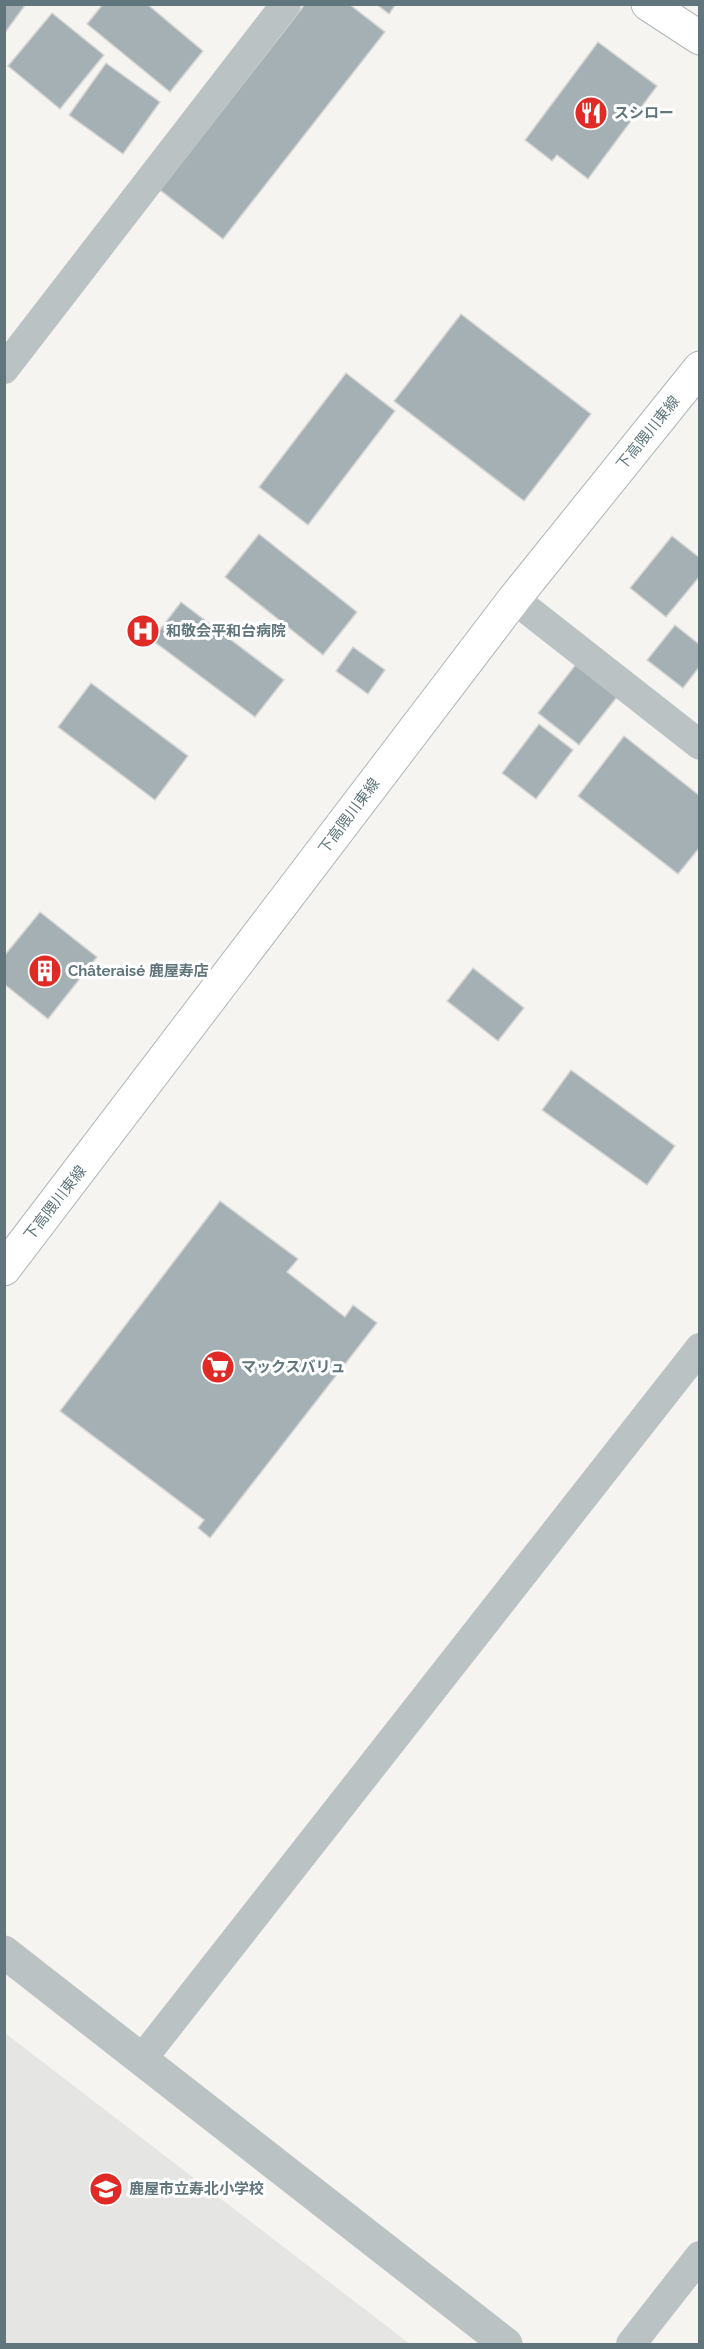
<svg xmlns="http://www.w3.org/2000/svg" width="704" height="2349" viewBox="0 0 704 2349" font-family="Raleway,'Noto Sans JP',sans-serif">
<style>
.built{fill:#e5e6e4}
.building{fill:#a4b0b3;stroke:#d6d6d4;stroke-width:1.5}
.lines{fill:none;stroke-linecap:round;stroke-linejoin:round}
.secondary-casing{stroke:#aeb6b8;stroke-width:35}
.primary-casing{stroke:#afb6b8;stroke-width:35}
.minor{stroke:#bbc2c4;stroke-width:30}
.tertiary{stroke:#bbc2c4;stroke-width:33}
.secondary{stroke:#fff;stroke-width:33}
.primary{stroke:#fff;stroke-width:33}
.labels{text-anchor:middle;stroke-width:6;stroke-linejoin:round;paint-order:stroke}
.poi-label{font-size:15px;font-weight:bold;fill:#60767c;stroke:#fff;text-anchor:start}
.street-label{font-size:15px;fill:#60767c;stroke:#fff}
</style>
<rect width="100%" height="100%" fill="#f5f4f1"/>
<path class="built" d="M5,2033L410,2344H5Z"/>
<path class="building" d="M4,4H26L4,34Z
M103,4H147L203,51L170,92L87,24Z
M305,4H349L385,32L223,239L160,190Z
M376,4H396L389,14Z
M52,13L104,55L60,109L8,66Z
M598,42L657,86L588,179L557,155L552,161L525,140Z
M106,63L160,102L123,154L69,115Z
M461,314L591,414L524,501L394,401Z
M346,373L395,411L308,525L259,487Z
M259,534L357,612L323,655L225,577Z
M672,536L700,558V576L666,617L630,588Z
M181,602L284,680L255,717L152,640Z
M675,625L700,645V666L683,688L647,660Z
M353,647L385,670L368,694L336,671Z
M584,654L625,687L579,745L538,713Z
M91,683L188,756L155,800L58,727Z
M539,724L573,750L536,799L502,773Z
M624,736L700,796V847L678,874L578,796Z
M40,912L97,957L48,1019L4,984V956Z
M473,968L524,1008L498,1041L447,1001Z
M571,1070L675,1146L647,1185L542,1110Z
M220,1201L298,1259L287,1272L345,1317L353,1305L377,1323L210,1538L198,1528L204,1520L60,1411Z"/>
<g class="lines">
<g class="secondary-casing">
<path id="secondary" d="M4,1269L514,599L700,368"/>
</g>
<g class="primary-casing">
<path id="primary" d="M648,4L700,38"/>
</g>
<path class="minor" d="M4,369L286,4
M514,599L700,745
M142,2059L700,1348
M631,2344L700,2256"/>
<path class="tertiary" d="M4,1952L506,2344"/>
<use href="#secondary" class="secondary"/>
<use href="#primary" class="primary"/>
</g>
<defs>
<g id="restaurant-disc" transform="scale(1.725)"><circle r="9.5" fill="#e02a26" stroke="#fff"/><path d="M-5-6h1v4h1v-4h1v4h1v-4h1v5L-1.5 .5V6h-2V.5L-5-1ZM5-6V6H3V1.5H1.5Q1.5-4 5-6Z" fill="#fff"/></g>
<g id="hospital-disc" transform="scale(1.725)"><circle r="9.5" fill="#e02a26" stroke="#fff"/><path d="M-5-5h3v3.5h4V-5h3V5h-3V1.5h-4V5h-3Z" fill="#fff"/></g>
<g id="building-disc" transform="scale(1.725)"><circle r="9.5" fill="#e02a26" stroke="#fff"/><path d="M-4-6H4V6H1V3H-1V6H-4ZM-2.5-4.3h1.7v1.8h-1.7ZM.8-4.3h1.7v1.8H.8ZM-2.5-1h1.7V.8h-1.7ZM.8-1h1.7V.8H.8Z" fill="#fff"/></g>
<g id="supermarket-disc" transform="scale(1.725)"><circle r="9.5" fill="#e02a26" stroke="#fff"/><path d="M-6-5.5h2.5l.6 2H6L4.5 2H-2.5L-4.4-4H-6ZM-1.5 3.2a1.3 1.3 0 1 0 .1 0ZM3 3.2a1.3 1.3 0 1 0 .1 0Z" fill="#fff"/></g>
<g id="school-disc" transform="scale(1.725)"><circle r="9.5" fill="#e02a26" stroke="#fff"/><path d="M0-5L7-2L0 1L-7-2ZM-4 1L0 2.5L4 1V4Q0 6-4 4Z" fill="#fff"/></g>
</defs>
<g fill-rule="evenodd">
<use href="#restaurant-disc" x="591" y="113"/>
<use href="#hospital-disc" x="143" y="631"/>
<use href="#building-disc" x="45" y="971"/>
<use href="#supermarket-disc" x="218" y="1367"/>
<use href="#school-disc" x="106" y="2189"/>
</g>
<g class="labels">
<g class="poi-label">
<text x="614" y="118">スシロー</text>
<text x="166" y="636">和敬会平和台病院</text>
<text x="68" y="976">Châteraisé 鹿屋寿店</text>
<text x="241" y="1372">マックスバリュ</text>
<text x="129" y="2194">鹿屋市立寿北小学校</text>
</g>
<g class="street-label">
<text transform="translate(648 433) rotate(-51)" y="5">下高隈川東線</text>
<text transform="translate(349 816) rotate(-53)" y="5">下高隈川東線</text>
<text transform="translate(55 1203) rotate(-52)" y="5">下高隈川東線</text>
</g>
</g>
<rect width="704" height="2349" fill="none" stroke="#60767c" stroke-width="12"/>
</svg>
